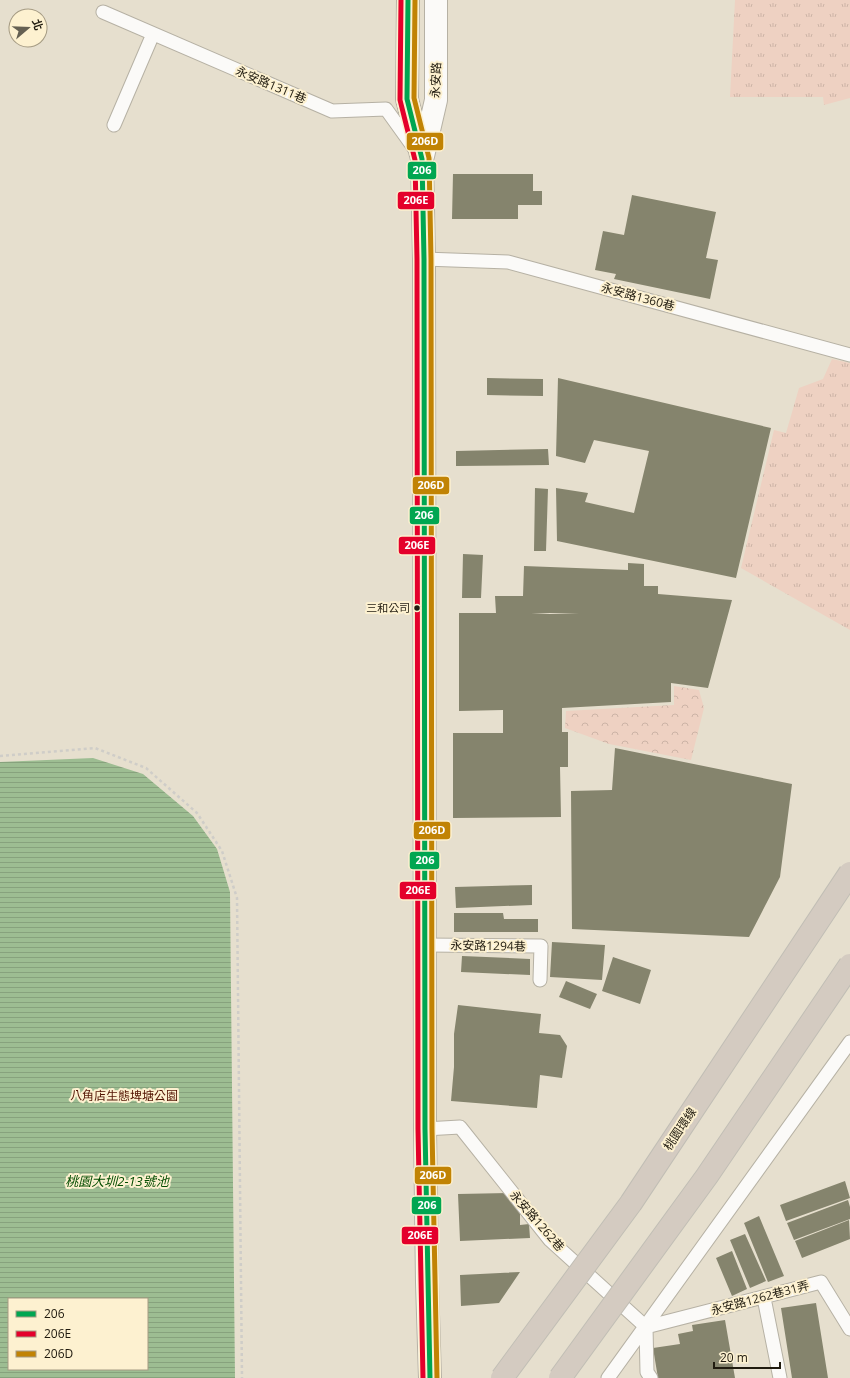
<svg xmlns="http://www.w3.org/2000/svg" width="850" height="1378" viewBox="0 0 850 1378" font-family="'Open Sans','Noto Sans TC',sans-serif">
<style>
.grass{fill:url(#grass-tufts)}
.forest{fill:url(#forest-crowns)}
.water{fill:url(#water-rules);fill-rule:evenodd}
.building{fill:#85846d;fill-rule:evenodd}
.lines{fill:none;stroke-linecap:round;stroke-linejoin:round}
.service-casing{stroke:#b6b1a4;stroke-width:15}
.secondary-casing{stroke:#b6b1a4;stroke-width:24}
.path{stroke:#cfcdc8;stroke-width:2.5;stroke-dasharray:3 3;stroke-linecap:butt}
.service{stroke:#fbfaf8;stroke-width:13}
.secondary{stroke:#fbfaf8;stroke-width:22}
.motorway-bridge-casing{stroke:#c1beb5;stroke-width:24;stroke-linecap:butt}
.motorway-bridge{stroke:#d4cbc1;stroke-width:22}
.bus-1-casing{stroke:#fdf1d0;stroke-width:8}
.bus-2-casing{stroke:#fdf1d0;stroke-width:8}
.bus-3-casing{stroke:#fdf1d0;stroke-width:8}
.bus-1{stroke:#00a651;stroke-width:5}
.bus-2{stroke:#e4002b;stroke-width:5}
.bus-3{stroke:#c18304;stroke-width:5}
.bus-dot{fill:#201b0f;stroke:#fdf1d0;stroke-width:1.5}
.labels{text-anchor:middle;stroke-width:4;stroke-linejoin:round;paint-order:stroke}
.bus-label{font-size:11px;fill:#201b0f;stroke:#fdf1d0;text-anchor:end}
.street-label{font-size:12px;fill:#201b0f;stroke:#fdf1d0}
.park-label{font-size:12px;fill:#511200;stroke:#fdf1d0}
.water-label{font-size:13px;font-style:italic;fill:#044d00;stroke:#fdf1d0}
.line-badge{stroke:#fdf1d0;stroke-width:1.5}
.badge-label{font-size:11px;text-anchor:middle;font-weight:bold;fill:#fff}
</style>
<defs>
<pattern id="grass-tufts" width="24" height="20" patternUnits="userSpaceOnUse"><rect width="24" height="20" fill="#eed1c2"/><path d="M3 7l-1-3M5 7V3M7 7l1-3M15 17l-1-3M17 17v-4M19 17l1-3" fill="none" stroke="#ccb3a6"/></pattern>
<pattern id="forest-crowns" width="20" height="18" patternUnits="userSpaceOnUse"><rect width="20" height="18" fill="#eed1c2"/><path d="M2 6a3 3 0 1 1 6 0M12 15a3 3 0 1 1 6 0" fill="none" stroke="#ccb3a6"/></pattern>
<pattern id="water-rules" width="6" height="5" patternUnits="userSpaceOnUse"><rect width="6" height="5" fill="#9dbd92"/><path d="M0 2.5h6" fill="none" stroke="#87a27d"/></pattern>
</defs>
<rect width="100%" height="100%" fill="#e6dfce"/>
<path class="grass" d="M735,0H850V98L824,105L823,97H730Z
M832,359L850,363V630L741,568L774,430L786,433L799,388L823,379Z"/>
<path class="forest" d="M674,686L699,690L704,708L691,760L609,744L565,728L566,711L674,705Z"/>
<path class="water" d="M93,758L143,774L193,816L217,849L230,892L235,1378H0V762ZM9,1299H147V1369H9Z"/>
<path class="building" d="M453,174H533V191H542V205H518V219H452Z
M632,195L716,212L706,258L718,260L710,299L614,279L616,274L595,270L603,231L624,235Z
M487,378L543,379V396L487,395Z
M558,378L771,428L736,578L557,541L556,488L588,493L585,502L634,513L649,451L594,440L585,463L556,456Z
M548,449L549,465L456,466V451Z
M535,488L548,489L546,551H534Z
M463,554L483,555L481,598H462Z
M628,563L644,564V586H658V594L732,600L708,688L671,683V702L562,708V732H568V767H560L561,817L453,818V733H503V710L459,711V613H496L495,596H523L524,566L628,570ZM531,613H579L550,614Z
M615,748L792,784L780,877L749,937L572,929L571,791L612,790Z
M532,885V905L456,908L455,887Z
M454,913H503L504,919H538V932H454Z
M552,942L605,945L602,980L550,977Z
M462,956L530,959V975L461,972Z
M613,957L651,970L640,1004L602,991Z
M566,981L597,994L590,1009L559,997Z
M458,1005L541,1014L539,1033L560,1035L567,1046L562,1078L540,1075L537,1108L451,1101L454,1067V1034Z
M845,1181L850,1198L786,1221L780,1205Z
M508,1193L520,1209V1225L529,1224L530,1238L460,1241L458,1194Z
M848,1200L850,1207V1219L794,1240L787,1223Z
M759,1216L784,1276L768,1282L744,1223Z
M849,1220L850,1239L802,1258L795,1241Z
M745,1234L766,1281L750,1288L730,1240Z
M732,1251L747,1289L732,1296L716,1258Z
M520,1272L499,1303L461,1306L460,1275Z
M816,1303L828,1378H792L781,1308Z
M725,1320L735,1378H658L653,1348L680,1344L678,1334L693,1331L692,1325Z"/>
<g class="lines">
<g class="service-casing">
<path id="service" d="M103,12L332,111L386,109L414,148
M114,125L153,34
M424,259L508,262L850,355
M425,945L541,946L540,980
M425,1129L460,1127L550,1240L646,1327L647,1372L651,1378
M764,1298L780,1378
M646,1327L821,1282L850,1329
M608,1378L850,1042"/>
</g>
<g class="secondary-casing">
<path id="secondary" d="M408,0L407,99L422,159L424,259L425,1129L427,1282L430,1378
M423,156L436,100V0"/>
</g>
<path class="path" d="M0,756L95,748L146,768L197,813L222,851L237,898L242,1378"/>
<use href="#service" class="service"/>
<use href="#secondary" class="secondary"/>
<g class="motorway-bridge-casing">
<path id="motorway-bridge" d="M502,1378L631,1203L850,873
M560,1378L707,1176L850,965"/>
</g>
<use href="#motorway-bridge" class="motorway-bridge"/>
<g class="bus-1-casing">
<path id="bus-1" d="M408,0L407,99L422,159L424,259L425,1129L430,1378"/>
</g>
<g class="bus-2-casing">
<path id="bus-2" d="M401,0L400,100L415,160L417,259L418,1129L423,1378"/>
</g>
<g class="bus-3-casing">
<path id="bus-3" d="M415,0L414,98L429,158L431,259L432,1129L437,1378"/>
</g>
<use href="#bus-1" class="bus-1"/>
<use href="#bus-2" class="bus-2"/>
<use href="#bus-3" class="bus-3"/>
</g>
<circle class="bus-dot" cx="417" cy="608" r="3.5"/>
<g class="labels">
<g class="bus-label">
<text x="410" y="612">三和公司</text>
</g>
<g class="street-label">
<text transform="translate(436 80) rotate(-88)" y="4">永安路</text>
<text transform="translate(271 85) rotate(23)" y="4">永安路1311巷</text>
<text transform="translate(638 297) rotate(15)" y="4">永安路1360巷</text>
<text transform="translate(488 946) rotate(1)" y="4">永安路1294巷</text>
<text transform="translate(680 1129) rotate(-56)" y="4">桃園環線</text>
<text transform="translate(537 1221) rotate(49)" y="4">永安路1262巷</text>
<text transform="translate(760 1298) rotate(-15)" y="4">永安路1262巷31弄</text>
</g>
<g class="park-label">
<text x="124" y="1100">八角店生態埤塘公園</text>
</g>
<g class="water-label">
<text x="117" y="1186">桃園大圳2-13號池</text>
</g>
</g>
<g class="line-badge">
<rect x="406" y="132" width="38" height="19" rx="4" fill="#c18304"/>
<rect x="407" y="161" width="30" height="19" rx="4" fill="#00a651"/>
<rect x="397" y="191" width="38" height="19" rx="4" fill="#e4002b"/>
<rect x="412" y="476" width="38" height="19" rx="4" fill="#c18304"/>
<rect x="409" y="506" width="31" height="19" rx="4" fill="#00a651"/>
<rect x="398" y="536" width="38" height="19" rx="4" fill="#e4002b"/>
<rect x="413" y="821" width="38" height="19" rx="4" fill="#c18304"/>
<rect x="409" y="851" width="31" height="19" rx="4" fill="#00a651"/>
<rect x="399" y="881" width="38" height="19" rx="4" fill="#e4002b"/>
<rect x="414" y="1166" width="38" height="19" rx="4" fill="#c18304"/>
<rect x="411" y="1196" width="31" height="19" rx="4" fill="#00a651"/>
<rect x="401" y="1226" width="38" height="19" rx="4" fill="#e4002b"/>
</g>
<g class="badge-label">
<text x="425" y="145">206D</text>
<text x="422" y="174">206</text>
<text x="416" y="204">206E</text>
<text x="431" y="489">206D</text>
<text x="424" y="519">206</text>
<text x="417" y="549">206E</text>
<text x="432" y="834">206D</text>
<text x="425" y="864">206</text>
<text x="418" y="894">206E</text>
<text x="433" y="1179">206D</text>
<text x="427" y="1209">206</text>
<text x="420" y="1239">206E</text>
</g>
<rect x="8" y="1298" width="140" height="72" fill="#fdf1d0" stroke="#a59b83"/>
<rect x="16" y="1311" width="20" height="6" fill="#00a651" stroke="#a59b83"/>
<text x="44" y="1318" font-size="12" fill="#201b0f">206</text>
<rect x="16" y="1331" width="20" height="6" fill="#e4002b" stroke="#a59b83"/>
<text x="44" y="1338" font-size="12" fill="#201b0f">206E</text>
<rect x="16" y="1351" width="20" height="6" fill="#c18304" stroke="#a59b83"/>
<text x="44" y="1358" font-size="12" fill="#201b0f">206D</text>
<g transform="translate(28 28) rotate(71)"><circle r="19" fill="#fdf1d0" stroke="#a59b83"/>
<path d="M0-3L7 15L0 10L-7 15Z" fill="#656052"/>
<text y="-6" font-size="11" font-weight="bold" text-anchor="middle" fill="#201b0f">北</text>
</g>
<path d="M714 1362v6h66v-6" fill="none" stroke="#201b0f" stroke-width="2"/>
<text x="720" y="1362" font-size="12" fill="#201b0f" stroke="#fdf1d0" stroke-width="3" paint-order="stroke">20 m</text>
</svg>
